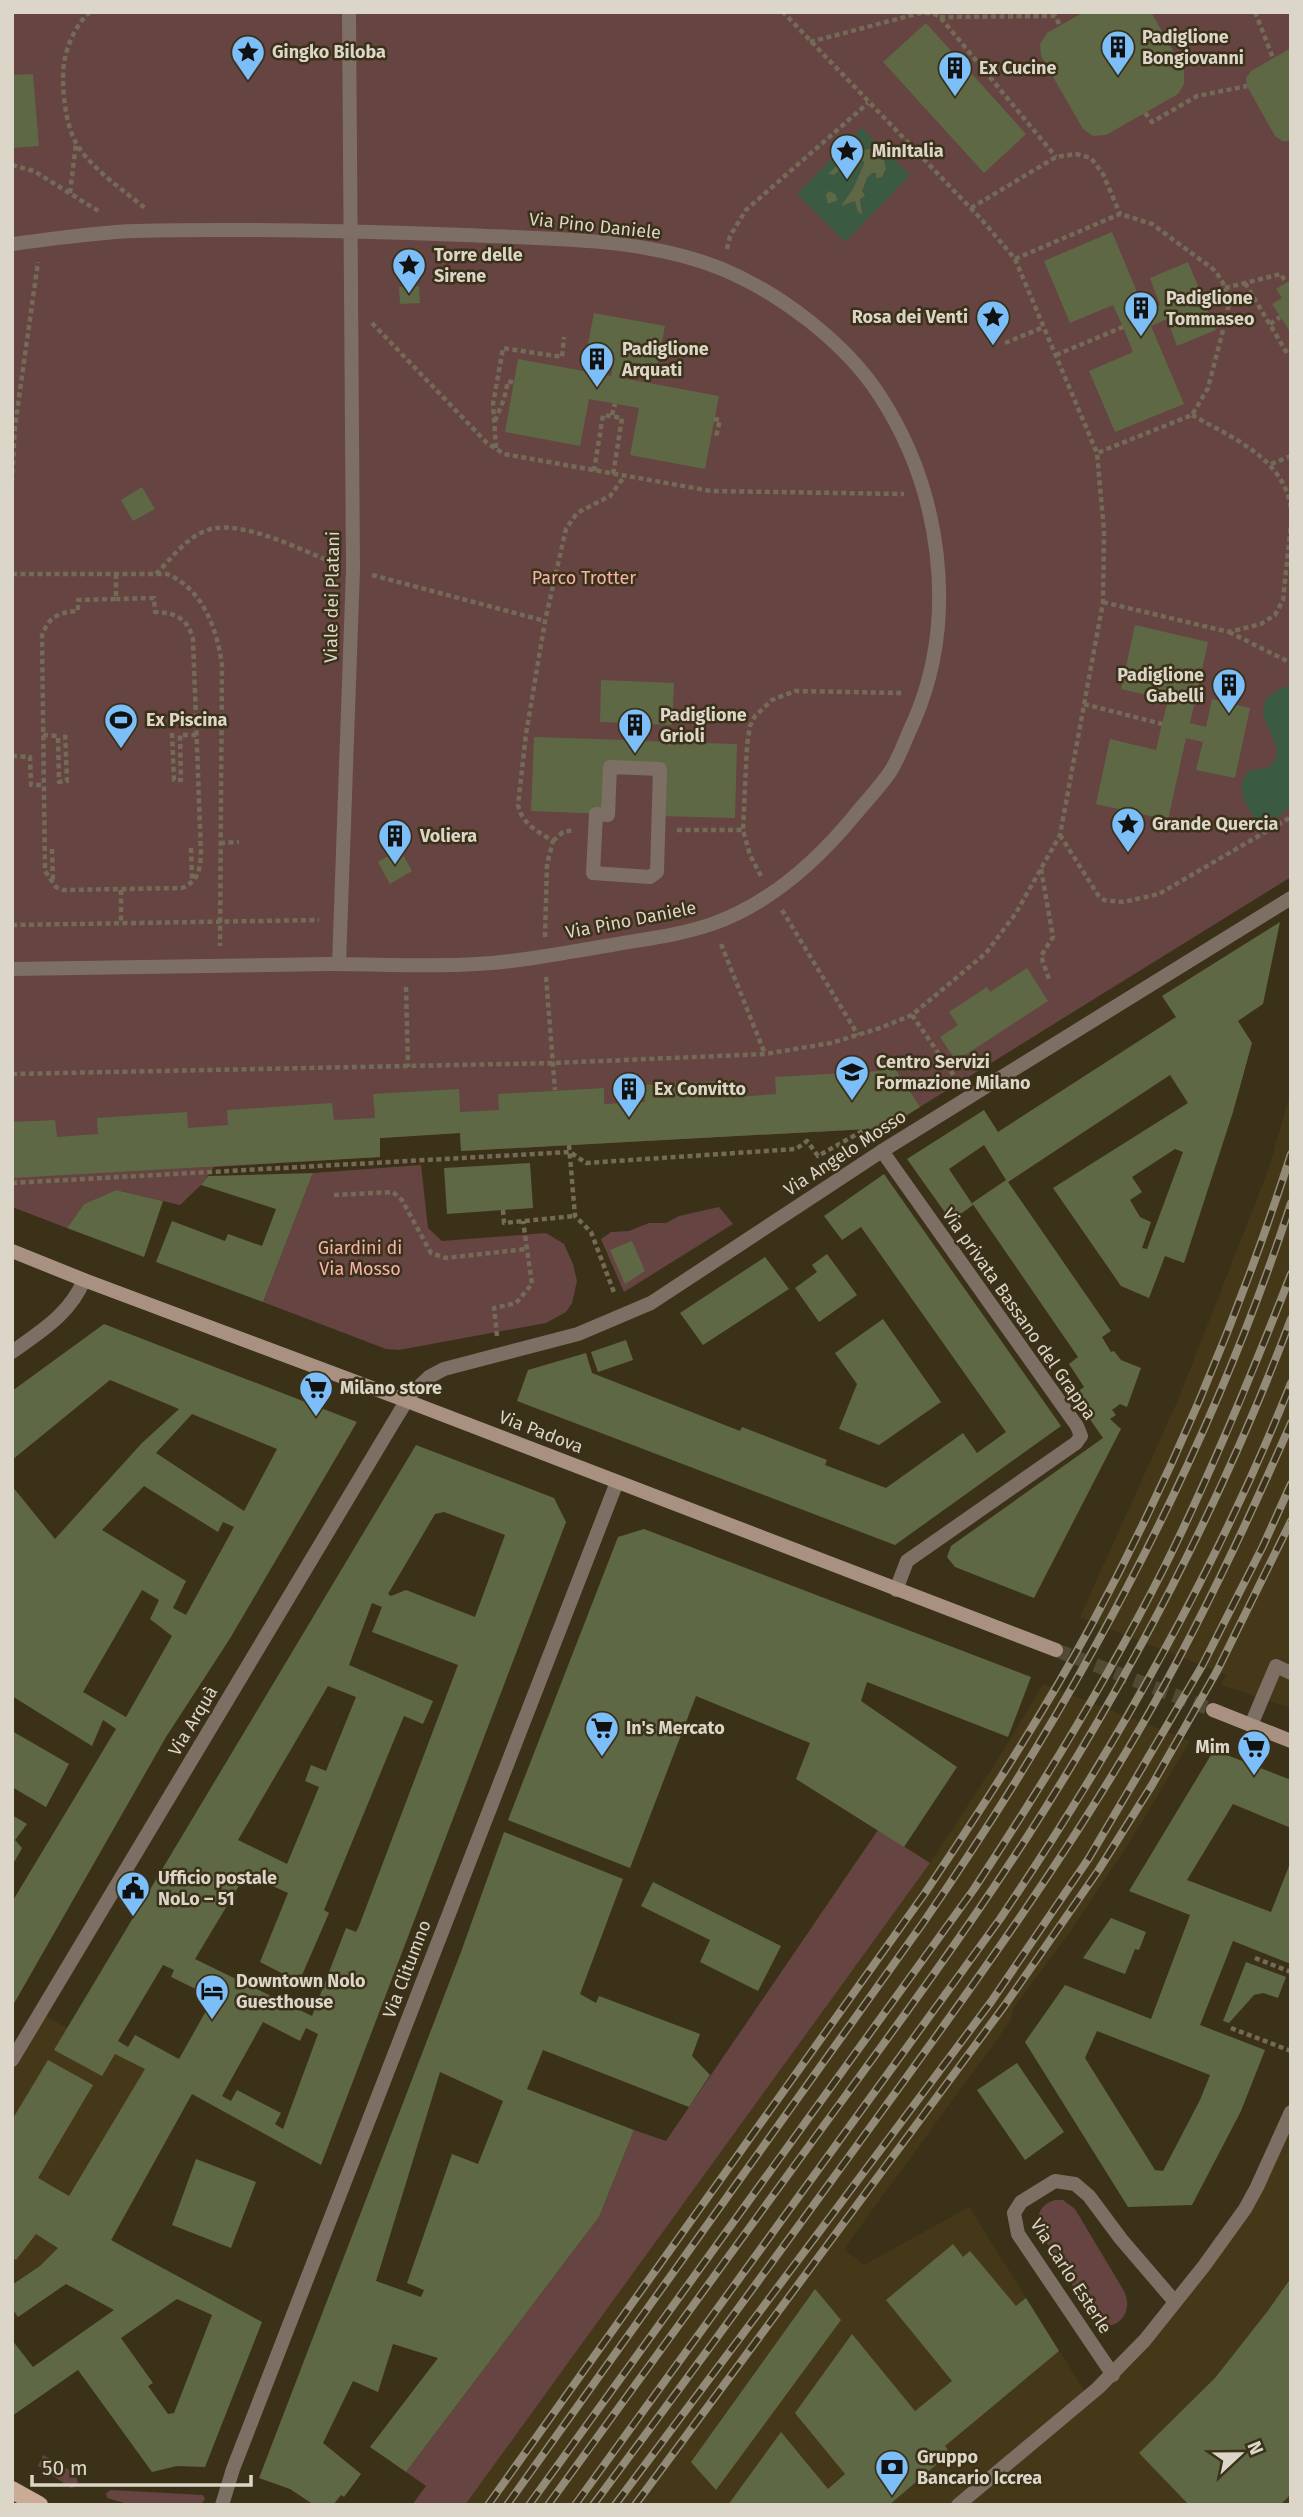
<svg xmlns="http://www.w3.org/2000/svg" width="1303" height="2517" viewBox="0 0 1303 2517" font-family="'Fira Sans',sans-serif">
<style>
.built{fill:#453819}
.green{fill:#654442}
.water{fill:#3a5a42;fill-rule:evenodd}
.building{fill:#5f6844;fill-rule:evenodd}
.lines{fill:none;stroke-linecap:round;stroke-linejoin:round}
.secondary-tunnel{stroke:#534a33;stroke-width:14;stroke-dasharray:14 7;stroke-linecap:butt}
.path{stroke:#746b57;stroke-width:4.5;stroke-dasharray:5 3.5;stroke-linecap:butt}
.lane{stroke:#7e6f65;stroke-width:14}
.street{stroke:#7e6f65;stroke-width:14}
.secondary{stroke:#a99181;stroke-width:14}
.primary{stroke:#caab96;stroke-width:18}
.rail-casing{stroke:#928b78;stroke-width:8}
.rail{stroke:#3b3119;stroke-width:5;stroke-dasharray:16;stroke-linecap:butt}
.labels{text-anchor:middle;stroke-width:5;stroke-linejoin:round;paint-order:stroke}
.poi-label{font-size:18px;font-weight:bold;fill:#dcd6c8;stroke:#3b3119;text-anchor:start}
.street-label{font-size:18px;fill:#dcd6c8;stroke:#3b3119}
.park-label{font-size:18px;fill:#f8b1ab;stroke:#3b3119}
</style>
<rect width="100%" height="100%" fill="#3b3119"/>
<path class="built" d="M1291,1091L1290,1555L1291,1708L1221,1685L1226,1675L1080,1617L1178,1400L1268,1171Z
M1043,1684L1190,1741L1131,1840L1069,1933L1013,2009L1011,2020L844,2249L864,2265L969,2207L1087,2395L1234,2231L1291,2117V2505H964L975,2483L949,2505H412L426,2486L406,2472L599,2217L634,2130L666,2141L878,1830L930,1863L995,1764Z
M45,2016L192,2094L112,2240L121,2246L12,2321V2070Z"/>
<path class="green" d="M12,12H1291V877L886,1128L461,1151L460,1133L380,1138V1157L214,1167L201,1185L180,1205L116,1190L84,1204L67,1228L12,1207Z
M421,1165L428,1228L442,1241L546,1233L564,1244L573,1264L577,1281L572,1303L566,1312L546,1323L399,1350L386,1349L263,1302L313,1173Z
M719,1207L733,1224L624,1292L601,1239L611,1232L629,1231L649,1223H666L679,1216Z
M878,1830L930,1863L465,2505H412L426,2486L406,2472L599,2217L634,2130L666,2141Z
M1055,2200H1063L1075,2209L1124,2291C1132,2307 1124,2326 1105,2326L1093,2319L1039,2230C1036,2215 1040,2204 1055,2200Z
M43,2455L75,2473L78,2482L75,2487L71,2488L38,2466Z
M111,2490L203,2495L205,2499L200,2505H131L107,2498L106,2493Z"/>
<path class="water" d="M862,128L910,175L845,242L797,194ZM870,149L877,159L884,161L886,169L881,177L877,178L876,173H872L867,178L862,191L865,196L860,199L862,214L858,212L855,201L842,206L853,189L864,164V161L857,159L858,153L862,150Z
M1291,686V806L1279,817L1254,818C1244,802 1236,787 1248,771L1269,767L1277,758L1276,745L1263,716L1266,698L1281,688Z"/>
<path class="building" d="M1084,12H1151L1184,70V84L1178,94L1106,135L1093,136L1083,129L1041,56L1040,44L1047,33Z
M926,23L1026,134L984,173L883,62Z
M1291,48V141H1282L1275,136L1247,86L1246,78L1251,71Z
M33,74L39,146L12,148V75Z
M870,149L877,159L884,160L886,169L882,177L876,178V173H872L867,178L862,191L865,196L860,199L862,214L858,212L855,201L841,206L853,189L864,164V161L857,160L858,153L862,150Z
M838,164L844,166L834,175L828,174Z
M829,191L835,194L838,200L828,204L826,195Z
M1112,232L1145,311L1160,305L1150,278L1188,262L1216,330L1177,346L1167,319L1151,326L1184,404L1115,432L1089,371L1133,352L1123,327L1113,305L1070,323L1044,261Z
M1291,280V333L1272,304L1282,298L1276,289Z
M419,286L420,303L400,304L399,287Z
M594,313L665,326L657,367L629,362L627,379L719,396L705,469L630,455L639,408L589,399L580,446L505,432L518,359L611,376L614,359L586,354Z
M142,487L155,509L133,521L121,500Z
M1135,625L1208,642L1190,723L1206,727L1212,699L1250,708L1235,778L1196,770L1203,742L1186,738L1168,820L1096,804L1110,739L1156,750L1162,724L1168,700L1121,689Z
M601,680L674,683L672,725L644,724V741L737,744L735,818L659,816L660,768L609,766L608,814L531,811L534,737L628,740L629,723L600,722Z
M400,849L412,871L390,884L378,862Z
M1280,922L1263,1004L1238,1021L1252,1043L1233,1112L1184,1263L1165,1256L1149,1298L1121,1286L1053,1188L1188,1103L1170,1075L1008,1182L1111,1331L1102,1337L1111,1352L1114,1351L1121,1360L1141,1368L1127,1407L1120,1404L1112,1410L1116,1415L1110,1419L1121,1429L1034,1598L955,1567L947,1557L951,1546L1103,1438L1073,1395L1084,1387L1069,1364L1078,1357L972,1203L1006,1180L984,1145L949,1169L973,1205L951,1221L907,1159L984,1110L998,1132L1176,1017L1162,996ZM1175,1149L1183,1152L1147,1249L1142,1248L1151,1222L1140,1217L1130,1200L1142,1192L1132,1177Z
M1027,968L1048,1001L956,1061L940,1037L958,1025L949,1012L987,987L990,992Z
M890,1061L920,1107L886,1128L461,1151L460,1133L380,1138V1157L12,1178V1122L55,1120L57,1137L98,1134L97,1118L187,1112L188,1128L228,1125L227,1110L332,1103L334,1120L375,1118L373,1094L459,1089L460,1112L499,1110L498,1094L604,1088V1104L645,1102L644,1085L736,1080V1097L776,1094L775,1077L880,1071Z
M530,1163L533,1208L447,1214L444,1168Z
M313,1173L263,1302L156,1262L172,1221L225,1241L228,1234L262,1246L276,1209L201,1185L208,1176Z
M884,1174L1061,1426L895,1545L517,1401L528,1370L586,1353L592,1373L740,1431L742,1427L827,1460L825,1465L886,1488L963,1433L977,1453L1006,1432L861,1227L842,1240L824,1216Z
M116,1190L163,1201L144,1257L67,1228L84,1204Z
M632,1241L645,1271L625,1284L610,1250Z
M827,1254L857,1295L819,1322L795,1288L817,1272L812,1265Z
M765,1257L789,1289L703,1345L680,1313Z
M883,1319L941,1402L879,1445L839,1429L857,1384L835,1353Z
M104,1324L357,1422L229,1640L166,1737L12,2007V1902L116,1729L103,1720L92,1746L12,1696V1486L55,1539L141,1444L179,1409L110,1380L12,1460V1391ZM192,1414L277,1449L244,1511L156,1453ZM144,1486L218,1532L223,1522L234,1527L186,1615L173,1608L186,1581L102,1530ZM142,1590L159,1600L150,1619L172,1636L126,1717L83,1692Z
M626,1340L633,1360L598,1372L591,1352Z
M416,1445L554,1498L566,1522L321,2165L192,2094L111,2240L262,2322L205,2467L177,2466L152,2472L78,2370L12,2416V2340L33,2367L114,2310L66,2284L18,2317L12,2308V2285L40,2266L58,2248L36,2234L16,2260L12,2257V2120L48,2060L93,2085L38,2178L69,2196L145,2069L115,2054L102,2076L54,2050ZM444,1512L505,1535L475,1617L406,1590L391,1596L388,1594L435,1514ZM372,1603L382,1607L372,1632L458,1665L359,1926L356,1932L346,1928L312,2016L195,1959L246,1874L288,1893L260,1962L299,1982L329,1913L324,1910L404,1716L423,1724L433,1701L349,1665ZM328,1686L356,1697L326,1771L311,1765L305,1781L319,1787L287,1864L238,1840ZM163,1965L174,1970L171,1977L206,1994L212,1982L220,1986L179,2059L135,2035L128,2047L118,2041ZM263,2022L300,2041L306,2028L318,2034L283,2129L275,2124L281,2113L237,2090L231,2101L222,2096ZM177,2299L212,2315L174,2413L168,2414L148,2386L153,2383L121,2338Z
M644,1529L1031,1677L1008,1737L867,1682L861,1701L957,1767L904,1847L796,1779L810,1743L696,1696L630,1868L508,1820L618,1537Z
M12,1731L69,1764L46,1807L12,1787Z
M1214,1750L1291,1780V1828L1233,1804L1187,1880L1271,1912L1291,1861V1964L1233,1941L1200,2025L1265,2050L1241,2111L1192,2205L1128,2207L1025,2042L1065,1985L1151,2019L1190,1915L1129,1891ZM1097,2031L1210,2075L1200,2100L1163,2171L1155,2170L1085,2058Z
M12,1815L27,1824L15,1840L22,1848L12,1866Z
M504,1832L623,1879L580,1994L596,2003L599,1996L700,2034L692,2056L710,2075L689,2107L543,2050L527,2089L634,2130L599,2217L406,2472L370,2447L438,2358L393,2344L378,2392L353,2381L323,2443L361,2474L344,2497L341,2495L333,2505H314L290,2489L259,2478L461,1952ZM440,2072L503,2101L478,2164L452,2154L407,2283L424,2290L421,2297L376,2281Z
M653,1882L781,1946L758,1991L700,1962L710,1940L641,1906Z
M1111,1918L1146,1932L1139,1950L1135,1949L1125,1974L1083,1958Z
M1246,1962L1286,1977L1278,1998L1263,1993L1254,1995L1229,2023L1223,2021Z
M1017,2063L1064,2132L1025,2160L977,2090Z
M196,2159L256,2182L231,2248L172,2225Z
M953,2244L963,2257L970,2251L1016,2306L1026,2298L1059,2351L945,2446L950,2453L889,2505H728L781,2432L828,2489L845,2474L795,2413L852,2334L915,2411L952,2381L886,2300Z
M1291,2278V2494L1280,2505H1189L1139,2453L1215,2378L1267,2312Z
M815,2289L841,2320L716,2490L691,2462Z"/>
<g class="lines">
<path class="secondary-tunnel" d="M1056,1650L1213,1710"/>
<path class="path" d="M90,12C78,22 68,42 65,58C60,81 65,124 76,143C92,170 124,190 147,210
M1255,12L1273,58
M940,17L1055,16L1060,26
M810,42L920,13H932L940,17L1056,157
M1145,113L1152,122L1197,96L1247,86
M12,165L34,171L100,212
M70,193L76,143
M971,208L1056,157L1076,154L1091,158L1103,174L1120,214
M727,249L730,236L746,210L868,103
M1015,259L1120,214L1152,224L1213,269C1224,281 1229,294 1228,311L1208,388L1192,415L1097,453
M1245,283L1287,353
M1225,288L1281,274L1286,283
M372,323L487,443L504,454L711,491L904,494
M1270,324L1280,317
M1005,343L1044,327
M1056,355L1123,327
M612,415L615,404
M1192,415C1232,438 1283,457 1291,508
M714,419L720,420L716,437
M495,421L504,399L508,381L514,383
M496,448L493,404L503,348L562,357L564,337
M1271,464L1291,456
M594,471L603,415L622,418L613,475
M12,482L15,426L38,262
M12,574H167C203,589 217,629 222,665L220,946
M116,574V599L78,600V611C59,612 48,617 42,636L45,871L56,887L63,890L182,888C197,882 200,871 201,855L193,639C187,617 175,613 155,612L154,598L116,599
M156,574C171,559 185,539 205,531C238,517 301,550 334,563
M372,575L545,621
M1103,602L1229,632L1261,624L1275,615L1283,600L1291,524
M1229,632L1291,663
M1084,704L1162,724
M172,733L174,780H181L180,735H197
M43,735L58,736L59,782L67,781L65,731
M12,756L30,757L31,785H43
M677,830H743
M1060,835L1098,895L1104,900L1123,902L1159,894L1291,817
M553,841L563,832L574,830
M220,843L239,842
M191,848L192,881
M52,849L53,882
M1041,869L1053,937L1041,956L1050,982
M761,876L750,855L743,830L747,745L750,726L755,716L772,700L795,691L902,693
M121,890V923
M782,910L858,1035
M12,925L319,920
M545,937L547,864L553,841C537,831 522,824 518,805L526,734L545,621L566,529L577,513L610,496L624,477
M721,944L765,1054
M546,977L555,1090
M406,987L408,1067
M912,1015L957,1080
M12,1074L554,1063L765,1054L831,1043L880,1028L912,1015L986,953L1016,913L1060,835L1103,602L1104,531L1097,453L1015,259L982,220L783,12
M569,1145L575,1216L591,1232L615,1295
M12,1183L570,1152L586,1163L796,1149L807,1141L818,1156L866,1129
M334,1195L393,1192L402,1200L431,1253L446,1258L526,1249
M503,1210L504,1223L575,1216
M497,1336L494,1308L516,1303L532,1284L523,1221
M1255,1958L1291,1972
M1231,2028L1291,2051"/>
<path class="lane" d="M882,1151L1077,1426L1081,1436L1076,1443L907,1561L896,1590
M1251,1725L1276,1666L1291,1673
M1113,2375L1018,2234L1014,2213L1021,2202L1055,2181L1075,2184L1089,2196L1121,2239L1175,2302"/>
<path class="street" d="M12,244C53,239 95,232 136,231C246,228 356,231 465,235C548,239 644,237 722,269C780,293 846,343 880,396C941,490 959,617 914,721C906,737 900,757 890,772C880,787 866,801 854,816C816,862 769,904 712,924C680,935 645,939 612,945C567,952 522,962 477,964C428,967 379,964 330,964C224,965 118,967 12,969
M610,767L660,769L657,872L650,877L593,873L596,814L608,815Z
M339,964L353,570L349,12
M12,1352C41,1331 70,1314 84,1280
M12,2060L390,1428L410,1395L429,1377L444,1369L578,1334L651,1303L882,1151L1291,898
M222,2505L233,2469L617,1482
M958,2505L1098,2388L1145,2340L1204,2266L1245,2209L1257,2187L1291,2112"/>
<path class="secondary" d="M12,1251L84,1280L407,1401L1056,1650
M1213,1710L1291,1741"/>
<path class="primary" d="M12,2490L39,2505"/>
<g class="rail-casing">
<path id="rail" d="M488,2505L925,1893C984,1805 1042,1716 1093,1622C1173,1473 1239,1316 1291,1154
M507,2505L923,1923C1076,1701 1207,1461 1291,1203
M529,2505L974,1889C1042,1786 1107,1680 1163,1570C1211,1474 1252,1374 1291,1274
M548,2505C637,2383 725,2261 814,2139C887,2039 962,1938 1029,1834C1133,1672 1223,1499 1291,1319
M575,2505L1000,1919C1114,1750 1215,1573 1291,1383
M593,2505C689,2377 783,2247 877,2118C970,1990 1063,1862 1142,1725C1198,1628 1246,1526 1291,1423
M615,2505L991,2002L1089,1858L1202,1666L1263,1546L1291,1484
M635,2505L1005,2005L1098,1871L1152,1785L1217,1671L1291,1521"/>
</g>
<use href="#rail" class="rail"/>
</g>
<defs>
<g id="building-pin" transform="scale(1.75)"><path d="M0 17L-7.5 6A9.5 9.5 0 1 1 7.5 6Z" fill="#7bbef8" stroke="#3b3119"/><path d="M-4-6H4V6H1V3H-1V6H-4ZM-2.5-4.3h1.7v1.8h-1.7ZM.8-4.3h1.7v1.8H.8ZM-2.5-1h1.7V.8h-1.7ZM.8-1h1.7V.8H.8Z" fill="#111"/></g>
<g id="sight-pin" transform="scale(1.75)"><path d="M0 17L-7.5 6A9.5 9.5 0 1 1 7.5 6Z" fill="#7bbef8" stroke="#3b3119"/><path d="M0-6L1.8-2.2L6-1.7L2.9 1.2L3.7 5.4L0 3.3L-3.7 5.4L-2.9 1.2L-6-1.7L-1.8-2.2Z" fill="#111"/></g>
<g id="stadium-pin" transform="scale(1.75)"><path d="M0 17L-7.5 6A9.5 9.5 0 1 1 7.5 6Z" fill="#7bbef8" stroke="#3b3119"/><path d="M0-5a6.5 5 0 1 0 0 10a6.5 5 0 1 0 0-10ZM-3.5-1.8h7v3.6h-7Z" fill="#111"/></g>
<g id="school-pin" transform="scale(1.75)"><path d="M0 17L-7.5 6A9.5 9.5 0 1 1 7.5 6Z" fill="#7bbef8" stroke="#3b3119"/><path d="M0-5L7-2L0 1L-7-2ZM-4 1L0 2.5L4 1V4Q0 6-4 4Z" fill="#111"/></g>
<g id="supermarket-pin" transform="scale(1.75)"><path d="M0 17L-7.5 6A9.5 9.5 0 1 1 7.5 6Z" fill="#7bbef8" stroke="#3b3119"/><path d="M-6-5.5h2.5l.6 2H6L4.5 2H-2.5L-4.4-4H-6ZM-1.5 3.2a1.3 1.3 0 1 0 .1 0ZM3 3.2a1.3 1.3 0 1 0 .1 0Z" fill="#111"/></g>
<g id="civic-pin" transform="scale(1.75)"><path d="M0 17L-7.5 6A9.5 9.5 0 1 1 7.5 6Z" fill="#7bbef8" stroke="#3b3119"/><path d="M-.6-6.5H3V-4.5H.6V-3L4-1V1h2V6H-6V1h2V-1L-.6-3ZM-1.2 2.5V6h2.4V2.5Z" fill="#111"/></g>
<g id="hotel-pin" transform="scale(1.75)"><path d="M0 17L-7.5 6A9.5 9.5 0 1 1 7.5 6Z" fill="#7bbef8" stroke="#3b3119"/><path d="M-6-4.5h1.5V1H6V5H4.5V3h-9V5H-6ZM-4 0a1.8 1.8 0 1 1 3.6 0ZM.5 0V-2.5h3Q6-2.5 6 0Z" fill="#111"/></g>
<g id="bank-pin" transform="scale(1.75)"><path d="M0 17L-7.5 6A9.5 9.5 0 1 1 7.5 6Z" fill="#7bbef8" stroke="#3b3119"/><path d="M-6-4H6V4H-6ZM0-2.3a2.3 2.3 0 1 0 0 4.6a2.3 2.3 0 1 0 0-4.6Z" fill="#111"/></g>
</defs>
<g fill-rule="evenodd">
<use href="#building-pin" x="1118" y="47"/>
<use href="#sight-pin" x="248" y="52"/>
<use href="#building-pin" x="955" y="68"/>
<use href="#sight-pin" x="847" y="151"/>
<use href="#sight-pin" x="409" y="265"/>
<use href="#building-pin" x="1141" y="308"/>
<use href="#sight-pin" x="993" y="317"/>
<use href="#building-pin" x="597" y="359"/>
<use href="#building-pin" x="1229" y="685"/>
<use href="#stadium-pin" x="121" y="720"/>
<use href="#building-pin" x="635" y="725"/>
<use href="#sight-pin" x="1128" y="824"/>
<use href="#building-pin" x="395" y="836"/>
<use href="#school-pin" x="852" y="1072"/>
<use href="#building-pin" x="629" y="1089"/>
<use href="#supermarket-pin" x="316" y="1388"/>
<use href="#supermarket-pin" x="602" y="1728"/>
<use href="#supermarket-pin" x="1254" y="1747"/>
<use href="#civic-pin" x="133" y="1888"/>
<use href="#hotel-pin" x="212" y="1991"/>
<use href="#bank-pin" x="892" y="2467"/>
</g>
<g class="labels">
<g class="poi-label">
<text x="1142" y="43">Padiglione<tspan x="1142" dy="21">Bongiovanni</tspan></text>
<text x="272" y="58">Gingko Biloba</text>
<text x="979" y="74">Ex Cucine</text>
<text x="872" y="157">MinItalia</text>
<text x="434" y="261">Torre delle<tspan x="434" dy="21">Sirene</tspan></text>
<text x="1166" y="304">Padiglione<tspan x="1166" dy="21">Tommaseo</tspan></text>
<text x="968" y="323" text-anchor="end">Rosa dei Venti</text>
<text x="622" y="355">Padiglione<tspan x="622" dy="21">Arquati</tspan></text>
<text x="1204" y="681" text-anchor="end">Padiglione<tspan x="1204" dy="21">Gabelli</tspan></text>
<text x="660" y="721">Padiglione<tspan x="660" dy="21">Grioli</tspan></text>
<text x="146" y="726">Ex Piscina</text>
<text x="1152" y="830">Grande Quercia</text>
<text x="420" y="842">Voliera</text>
<text x="876" y="1068">Centro Servizi<tspan x="876" dy="21">Formazione Milano</tspan></text>
<text x="654" y="1095">Ex Convitto</text>
<text x="340" y="1394">Milano store</text>
<text x="626" y="1734">In's Mercato</text>
<text x="1230" y="1753" text-anchor="end">Mim</text>
<text x="158" y="1884">Ufficio postale<tspan x="158" dy="21">NoLo – 51</tspan></text>
<text x="236" y="1987">Downtown Nolo<tspan x="236" dy="21">Guesthouse</tspan></text>
<text x="917" y="2463">Gruppo<tspan x="917" dy="21">Bancario Iccrea</tspan></text>
</g>
<g class="street-label">
<text transform="translate(595 226) rotate(6)" y="6">Via Pino Daniele</text>
<text transform="translate(332 597) rotate(-89)" y="6">Viale dei Platani</text>
<text transform="translate(631 920) rotate(-11)" y="6">Via Pino Daniele</text>
<text transform="translate(845 1153) rotate(-33)" y="6">Via Angelo Mosso</text>
<text transform="translate(1019 1314) rotate(55)" y="6">Via privata Bassano del Grappa</text>
<text transform="translate(541 1432) rotate(21)" y="6">Via Padova</text>
<text transform="translate(193 1721) rotate(-59)" y="6">Via Arquà</text>
<text transform="translate(407 1969) rotate(-69)" y="6">Via Clitumno</text>
<text transform="translate(1071 2276) rotate(57)" y="6">Via Carlo Esterle</text>
</g>
<g class="park-label">
<text x="584" y="584">Parco Trotter</text>
<text x="360" y="1254">Giardini di<tspan x="360" dy="21">Via Mosso</tspan></text>
</g>
</g>
<rect width="1303" height="2517" fill="none" stroke="#dcd6c8" stroke-width="28"/>
<g transform="translate(1240 2454) rotate(68)" stroke="#3b3119" stroke-width="5" paint-order="stroke">
<path d="M0-5L12 26L0 18L-12 26Z" fill="#dcd6c8"/>
<text y="-10" font-size="19" font-weight="bold" text-anchor="middle" fill="#dcd6c8">N</text>
</g>
<path d="M32 2475v10h219v-10" fill="none" stroke="#dcd6c8" stroke-width="3.5"/>
<text x="42" y="2475" font-size="21" fill="#dcd6c8" stroke="#3b3119" stroke-width="5" paint-order="stroke">50 m</text>
</svg>
